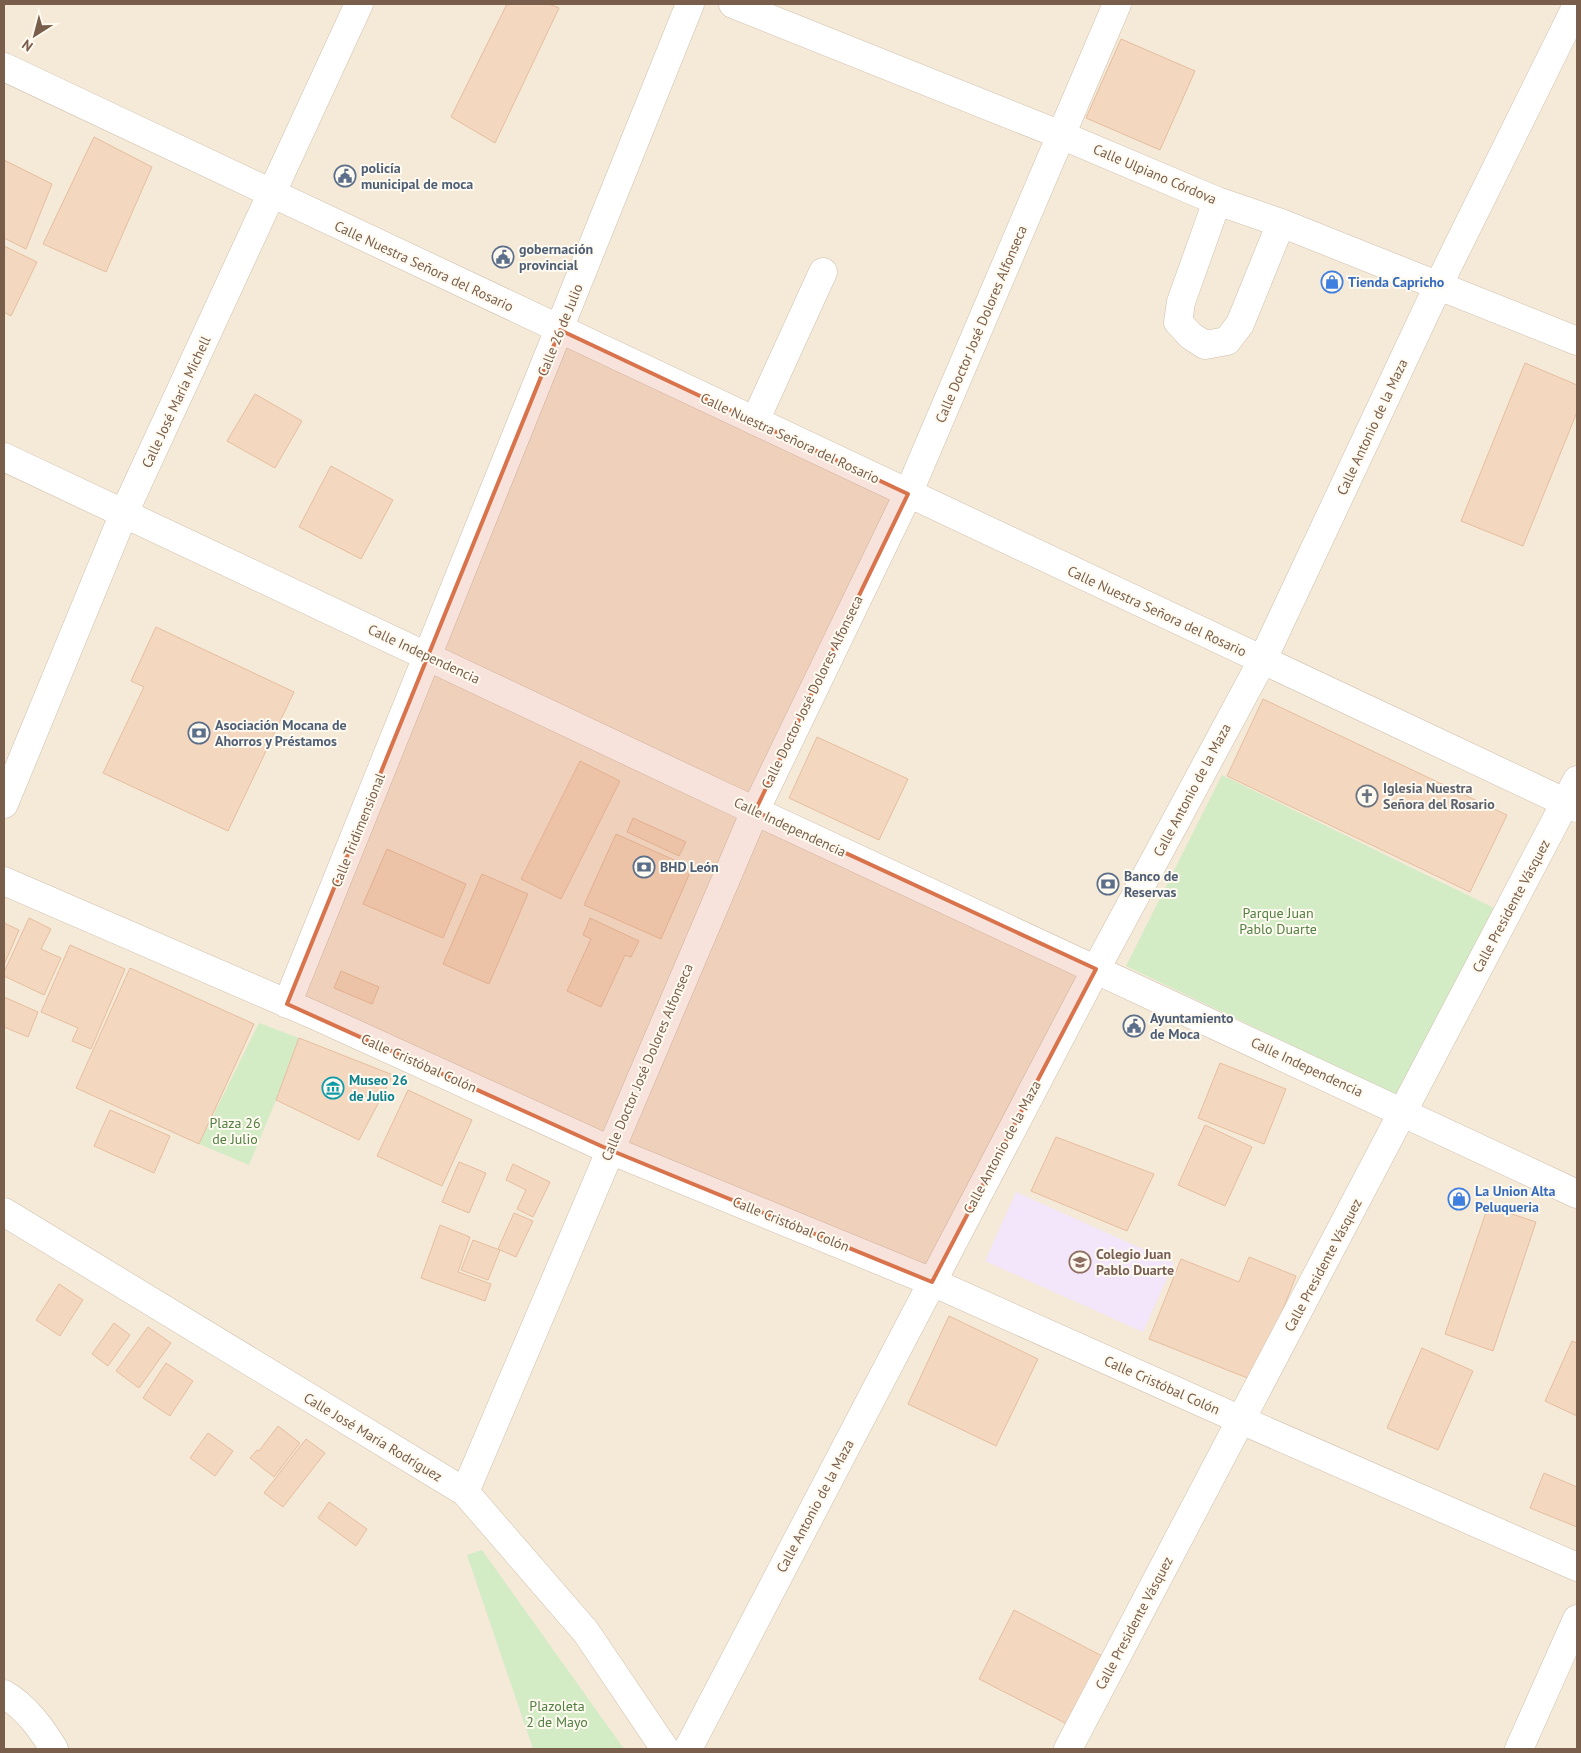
<svg xmlns="http://www.w3.org/2000/svg" width="1581" height="1753" viewBox="0 0 1581 1753" font-family="'PT Sans',sans-serif">
<style>
.residential{fill:#f5e9d7}
.education{fill:#f3e5fa}
.green{fill:#d3ecc6}
.building{fill:#f3d7bf;stroke:#e6be9f}
.lines{fill:none;stroke-linecap:round;stroke-linejoin:round}
.minor-casing{stroke:#d0bfad;stroke-width:29}
.minor{stroke:#fff;stroke-width:28}
.marked{fill:#d8734c;fill-opacity:0.2;stroke:#d8734c;stroke-width:4;stroke-linejoin:round}
.labels{text-anchor:middle;stroke-width:4;stroke-linejoin:round;paint-order:stroke}
.service-label{font-size:14px;font-weight:bold;fill:#4e5e75;stroke:#fffaf0;text-anchor:start}
.street-label{font-size:14px;fill:#795e4b;stroke:#fffaf0}
.shop-label{font-size:14px;font-weight:bold;fill:#366cbe;stroke:#fffaf0;text-anchor:start}
.worship-label{font-size:14px;font-weight:bold;fill:#5b616d;stroke:#fffaf0;text-anchor:start}
.park-label{font-size:14px;fill:#517f42;stroke:#fffaf0}
.culture-label{font-size:14px;font-weight:bold;fill:#0d838f;stroke:#fffaf0;text-anchor:start}
.education-label{font-size:14px;font-weight:bold;fill:#785e54;stroke:#fffaf0;text-anchor:start}
</style>
<rect width="100%" height="100%" fill="#fdf6e9"/>
<path class="residential" d="M4,4H1577V1749H4Z"/>
<path class="education" d="M1016,1192L1174,1263L1143,1332L985,1261Z"/>
<path class="green" d="M1222,775L1494,908L1398,1096L1126,966Z
M259,1023L299,1038L276,1100L249,1165L199,1144Z
M482,1550L624,1749H533L467,1555Z"/>
<path class="building" d="M507,4H549L559,8L495,143L451,117Z
M1121,39L1195,71L1160,150L1086,118Z
M94,137L152,167L106,272L43,244Z
M4,160L52,184L26,249L4,238Z
M4,246L37,262L11,316L4,312Z
M1525,363L1577,385V412L1523,546L1461,521Z
M255,394L302,421L275,468L227,441Z
M331,466L393,500L361,559L299,527Z
M156,627L294,692L228,831L103,773L144,687L131,681Z
M1263,699L1507,815L1470,892L1227,776Z
M817,737L908,779L879,840L789,798Z
M580,761L620,781L561,899L521,879Z
M633,818L686,842L679,856L627,832Z
M616,834L692,868L661,939L584,905Z
M387,849L466,884L443,938L363,904Z
M482,874L528,894L489,984L443,964Z
M29,918L51,929L41,949L61,958L44,995L4,976V972Z
M590,918L639,941L631,957L625,955L601,1007L567,991L591,939L583,935Z
M4,923L19,930L4,965Z
M70,945L125,969L91,1049L72,1041L78,1028L41,1012Z
M130,968L254,1024L199,1144L76,1088Z
M341,971L379,987L372,1004L334,988Z
M4,997L38,1012L28,1037L4,1027Z
M299,1038L393,1075L359,1140L276,1100Z
M1220,1063L1286,1089L1264,1144L1198,1118Z
M408,1090L472,1120L442,1186L377,1156Z
M110,1110L170,1136L154,1173L94,1146Z
M1205,1125L1252,1147L1225,1206L1178,1185Z
M1056,1137L1154,1174L1127,1231L1031,1191Z
M459,1162L486,1173L469,1213L442,1202Z
M513,1164L550,1182L533,1217L517,1209L526,1190L506,1180Z
M1488,1206L1536,1222L1493,1351L1445,1334Z
M514,1213L533,1221L516,1257L498,1249Z
M440,1225L470,1237L458,1272L491,1284L485,1301L421,1278Z
M473,1240L500,1250L488,1280L461,1270Z
M1249,1257L1296,1276L1255,1381L1149,1339L1181,1259L1239,1282Z
M59,1284L83,1300L60,1336L36,1320Z
M949,1316L1038,1359L996,1446L908,1404Z
M114,1323L130,1335L108,1366L92,1354Z
M148,1327L171,1343L139,1388L116,1371Z
M1572,1341L1577,1343V1416L1545,1401Z
M1422,1348L1473,1371L1438,1450L1387,1428Z
M166,1363L193,1381L170,1416L143,1398Z
M278,1426L300,1443L274,1477L250,1458L257,1450L259,1451Z
M208,1433L233,1451L215,1476L190,1458Z
M306,1439L325,1453L283,1507L264,1493Z
M1544,1473L1577,1487V1527L1530,1508Z
M329,1502L367,1529L356,1546L318,1518Z
M1014,1610L1104,1657L1069,1725L979,1679Z"/>
<g class="lines">
<g class="minor-casing">
<path id="minor" d="M733,4L1061,135L1217,201L1281,223L1577,341
M4,67L1577,808
M1217,201L1181,302L1178,322L1191,336L1205,345L1227,341L1240,324L1281,223
M755,421L823,272
M4,457L755,811L1577,1194
M4,804L124,513L359,4
M4,881L314,1015L610,1150L932,1282L1241,1420L1577,1567
M287,1004L690,4
M4,1212L465,1492L586,1632L665,1749
M465,1492L755,811L908,494L1117,4
M4,1694C26,1707 41,1728 54,1749
M688,1749L1096,969L1262,661L1438,286L1577,5
M1068,1749L1577,780
M1519,1749L1577,1619"/>
</g>
<use href="#minor" class="minor"/>
</g>
<path class="marked" d="M560,330L908,494L755,811L1096,969L932,1282L610,1150L287,1004Z"/>
<defs>
<g id="civic-ring" transform="scale(1.125)"><circle r="9.5" fill="#fffaf0" stroke="#5c6f8a" stroke-width="1.5"/><path d="M-.6-6.5H3V-4.5H.6V-3L4-1V1h2V6H-6V1h2V-1L-.6-3ZM-1.2 2.5V6h2.4V2.5Z" fill="#5c6f8a"/></g>
<g id="shop-ring" transform="scale(1.125)"><circle r="9.5" fill="#fffaf0" stroke="#3f7fe0" stroke-width="1.5"/><path d="M-5-2.5h2.3a2.7 3.5 0 0 1 5.4 0H5L5.5 6h-11ZM-1.5-2.5h3a1.5 2.3 0 0 0-3 0Z" fill="#3f7fe0"/></g>
<g id="bank-ring" transform="scale(1.125)"><circle r="9.5" fill="#fffaf0" stroke="#5c6f8a" stroke-width="1.5"/><path d="M-6-4H6V4H-6ZM0-2.3a2.3 2.3 0 1 0 0 4.6a2.3 2.3 0 1 0 0-4.6Z" fill="#5c6f8a"/></g>
<g id="church-ring" transform="scale(1.125)"><circle r="9.5" fill="#fffaf0" stroke="#6b7280" stroke-width="1.5"/><path d="M-1.2-6h2.4v3.5h3.3v2.4h-3.3V6h-2.4V-.1h-3.3v-2.4h3.3Z" fill="#6b7280"/></g>
<g id="museum-ring" transform="scale(1.125)"><circle r="9.5" fill="#fffaf0" stroke="#0f9aa8" stroke-width="1.5"/><path d="M0-6L6-3V-2H-6V-3ZM-5-1h2V3h-2ZM-1-1h2V3h-2ZM3-1h2V3H3ZM-6 4H6V6H-6Z" fill="#0f9aa8"/></g>
<g id="school-ring" transform="scale(1.125)"><circle r="9.5" fill="#fffaf0" stroke="#8d6e63" stroke-width="1.5"/><path d="M0-5L7-2L0 1L-7-2ZM-4 1L0 2.5L4 1V4Q0 6-4 4Z" fill="#8d6e63"/></g>
</defs>
<g fill-rule="evenodd">
<use href="#civic-ring" x="345" y="176"/>
<use href="#civic-ring" x="503" y="257"/>
<use href="#shop-ring" x="1332" y="282"/>
<use href="#bank-ring" x="199" y="733"/>
<use href="#church-ring" x="1367" y="796"/>
<use href="#bank-ring" x="644" y="867"/>
<use href="#bank-ring" x="1108" y="884"/>
<use href="#civic-ring" x="1134" y="1026"/>
<use href="#museum-ring" x="333" y="1088"/>
<use href="#shop-ring" x="1459" y="1199"/>
<use href="#school-ring" x="1080" y="1262"/>
</g>
<g class="labels">
<g class="service-label">
<text x="361" y="173">policía<tspan x="361" dy="16">municipal de moca</tspan></text>
<text x="519" y="254">gobernación<tspan x="519" dy="16">provincial</tspan></text>
<text x="215" y="730">Asociación Mocana de<tspan x="215" dy="16">Ahorros y Préstamos</tspan></text>
<text x="660" y="872">BHD León</text>
<text x="1124" y="881">Banco de<tspan x="1124" dy="16">Reservas</tspan></text>
<text x="1150" y="1023">Ayuntamiento<tspan x="1150" dy="16">de Moca</tspan></text>
</g>
<g class="street-label">
<text transform="translate(1155 174) rotate(23)" y="5">Calle Ulpiano Córdova</text>
<text transform="translate(424 266) rotate(25)" y="5">Calle Nuestra Señora del Rosario</text>
<text transform="translate(981 324) rotate(-67)" y="5">Calle Doctor José Dolores Alfonseca</text>
<text transform="translate(560 330) rotate(-68)" y="5">Calle 26 de Julio</text>
<text transform="translate(176 402) rotate(-65)" y="5">Calle José María Michell</text>
<text transform="translate(1372 427) rotate(-65)" y="5">Calle Antonio de la Maza</text>
<text transform="translate(790 438) rotate(25)" y="5">Calle Nuestra Señora del Rosario</text>
<text transform="translate(1157 611) rotate(25)" y="5">Calle Nuestra Señora del Rosario</text>
<text transform="translate(424 654) rotate(25)" y="5">Calle Independencia</text>
<text transform="translate(812 692) rotate(-64)" y="5">Calle Doctor José Dolores Alfonseca</text>
<text transform="translate(1192 790) rotate(-62)" y="5">Calle Antonio de la Maza</text>
<text transform="translate(790 827) rotate(25)" y="5">Calle Independencia</text>
<text transform="translate(358 830) rotate(-68)" y="5">Calle Tridimensional</text>
<text transform="translate(1511 906) rotate(-62)" y="5">Calle Presidente Vásquez</text>
<text transform="translate(647 1062) rotate(-67)" y="5">Calle Doctor José Dolores Alfonseca</text>
<text transform="translate(419 1063) rotate(24)" y="5">Calle Cristóbal Colón</text>
<text transform="translate(1307 1067) rotate(25)" y="5">Calle Independencia</text>
<text transform="translate(1002 1147) rotate(-62)" y="5">Calle Antonio de la Maza</text>
<text transform="translate(791 1224) rotate(22)" y="5">Calle Cristóbal Colón</text>
<text transform="translate(1323 1265) rotate(-62)" y="5">Calle Presidente Vásquez</text>
<text transform="translate(1162 1385) rotate(24)" y="5">Calle Cristóbal Colón</text>
<text transform="translate(373 1437) rotate(31)" y="5">Calle José María Rodríguez</text>
<text transform="translate(815 1506) rotate(-62)" y="5">Calle Antonio de la Maza</text>
<text transform="translate(1134 1623) rotate(-62)" y="5">Calle Presidente Vásquez</text>
</g>
<g class="shop-label">
<text x="1348" y="287">Tienda Capricho</text>
<text x="1475" y="1196">La Union Alta<tspan x="1475" dy="16">Peluqueria</tspan></text>
</g>
<g class="worship-label">
<text x="1383" y="793">Iglesia Nuestra<tspan x="1383" dy="16">Señora del Rosario</tspan></text>
</g>
<g class="park-label">
<text x="1278" y="918">Parque Juan<tspan x="1278" dy="16">Pablo Duarte</tspan></text>
<text x="235" y="1128">Plaza 26<tspan x="235" dy="16">de Julio</tspan></text>
<text x="557" y="1711">Plazoleta<tspan x="557" dy="16">2 de Mayo</tspan></text>
</g>
<g class="culture-label">
<text x="349" y="1085">Museo 26<tspan x="349" dy="16">de Julio</tspan></text>
</g>
<g class="education-label">
<text x="1096" y="1259">Colegio Juan<tspan x="1096" dy="16">Pablo Duarte</tspan></text>
</g>
</g>
<rect width="1581" height="1753" fill="none" stroke="#795e4b" stroke-width="10"/>
<g transform="translate(35 35) rotate(216)" stroke="#fffaf0" stroke-width="4" paint-order="stroke">
<path d="M0-4L9 19L0 12L-9 19Z" fill="#795e4b"/>
<text y="-8" font-size="14" font-weight="bold" text-anchor="middle" fill="#795e4b">N</text>
</g>
</svg>
